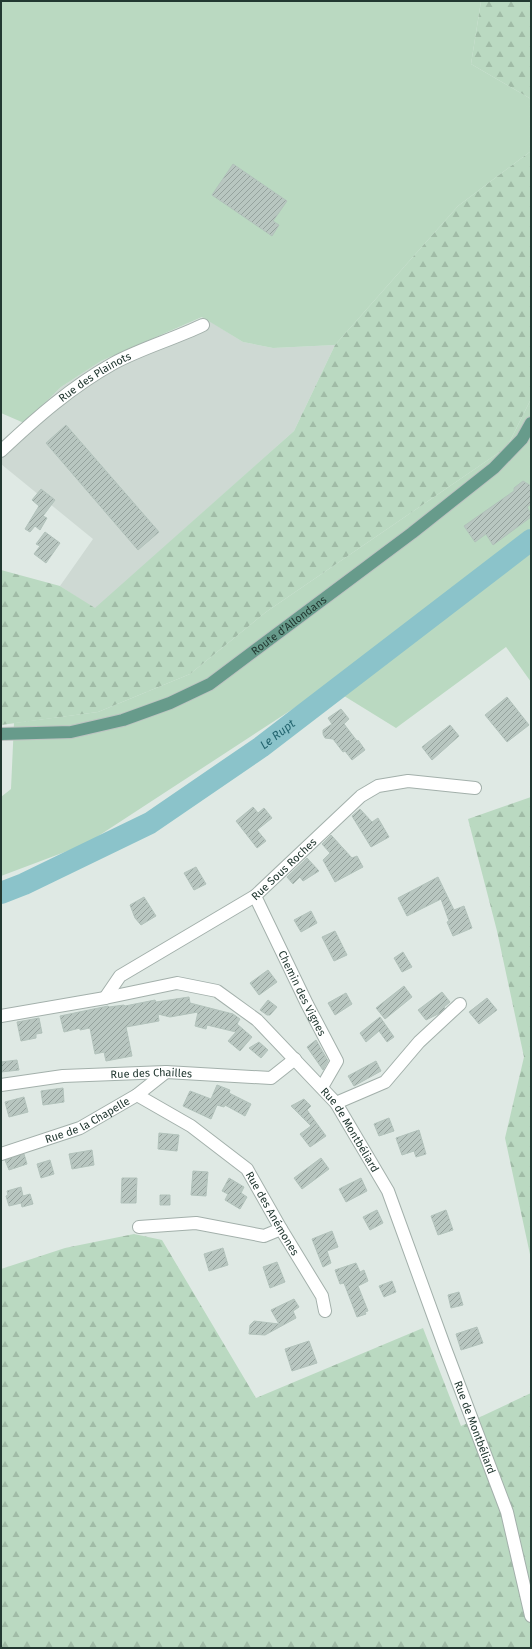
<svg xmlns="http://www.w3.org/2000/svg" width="532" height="1649" viewBox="0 0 532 1649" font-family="'Fira Sans',sans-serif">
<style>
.built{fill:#ced9d3}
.grass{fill:#bad9c1}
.forest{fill:url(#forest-firs)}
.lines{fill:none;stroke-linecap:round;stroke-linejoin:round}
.river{stroke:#8bc3ca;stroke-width:22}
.building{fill:url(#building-hatch);stroke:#b2c2bb}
.minor-casing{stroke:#a3b0ab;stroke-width:14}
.major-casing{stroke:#bdc3c1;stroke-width:14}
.minor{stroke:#fff;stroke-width:12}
.major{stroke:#679b8b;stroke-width:12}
.labels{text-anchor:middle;stroke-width:4;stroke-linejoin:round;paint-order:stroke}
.street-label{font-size:11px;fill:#223831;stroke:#eff6f2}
.water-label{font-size:12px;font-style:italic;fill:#22646e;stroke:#eff6f2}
</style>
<defs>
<pattern id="forest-firs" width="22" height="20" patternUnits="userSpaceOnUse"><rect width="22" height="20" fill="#bad9c1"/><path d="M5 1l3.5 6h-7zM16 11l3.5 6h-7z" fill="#a0bba6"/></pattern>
<pattern id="building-hatch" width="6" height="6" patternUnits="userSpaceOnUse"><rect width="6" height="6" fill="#b8c6c0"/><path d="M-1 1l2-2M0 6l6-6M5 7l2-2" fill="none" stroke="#95a29d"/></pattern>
</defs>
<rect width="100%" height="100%" fill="#dfe9e4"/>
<path class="built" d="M203,317L243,342L273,348L335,345L294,431L95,609L60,586L93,539L1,464V445L61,387L101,361Z"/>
<path class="grass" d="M1,1H481L471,64L531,99V151L458,206L335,345L273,348L243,342L202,317L101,361L61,387L24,423L1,413Z
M531,399V682L506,647L396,728L328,686L86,844L1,876V797L11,789L14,723L98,712L190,674L266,612L507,447Z"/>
<path class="forest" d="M481,1H531V99L471,64Z
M531,151V399L507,447L266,612L190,674L98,712L1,725V570L60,586L95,608L294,431L335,345L458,206Z
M531,797V1259L505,1138L524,1057L497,931L468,819Z
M134,1234L162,1240L256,1398L423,1328L461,1426L531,1393V1648H1V1269L65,1248Z"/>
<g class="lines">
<path class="river" id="s1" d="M1,893L24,884L150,823L261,747L531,540"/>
</g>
<path class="building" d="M233,164L287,201L273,221L279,225L272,236L212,195Z
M66,425L159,532L138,550L46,443Z
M523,481L531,486V504L527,507L531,514V517L493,545L486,534L475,542L464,526L514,491V488Z
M41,489L55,500L43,516L47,518L40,530L35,526L30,532L25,529L39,506L32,500Z
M45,532L60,543L46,563L34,554L40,546L36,544Z
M507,697L529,725L507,742L485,715Z
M341,709L349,719L344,724L357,741L358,740L365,750L352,760L345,751L343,752L333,739L325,738L323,734V730L332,724L328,718Z
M450,725L459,736L432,760L422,747Z
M253,807L258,813L264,808L272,818L257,830L266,841L257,848L236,821Z
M360,809L372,822L378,818L389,837L371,847L352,816Z
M331,835L352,858L357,856L363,867L335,882L323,860L330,853L322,844Z
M307,858L319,871L303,881L300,877L293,884L287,877Z
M196,867L206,884L194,890L184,873Z
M438,877L454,910L464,906L472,928L453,936L447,922L449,921L441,899L407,916L398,898Z
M144,897L156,916L141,925L135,918L130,905Z
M311,911L317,923L301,932L294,920Z
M335,931L347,955L334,961L322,937Z
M403,952L412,967L402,972L394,958Z
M268,970L277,982L259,995L250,983Z
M404,986L412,997L385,1019L376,1008Z
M442,992L450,1002L444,1007L445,1008L440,1013L426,1020L418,1010Z
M346,993L352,1004L335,1015L328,1003Z
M189,997L190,1003L233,1014L240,1019L237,1024L252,1037L240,1051L228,1041L236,1032L207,1025L206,1029L195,1026L198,1012L170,1017L158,1014L159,1021L126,1027L132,1056L106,1061L104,1052L95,1054L90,1028L80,1030V1028L64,1032L60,1016L108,1006L109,1007L124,1005L125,1006L155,1000L156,1002Z
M487,998L497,1010L479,1024L469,1012Z
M268,1000L277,1007L270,1015H267L260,1010Z
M380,1017L394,1037L387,1042L379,1031L366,1042L360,1033Z
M39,1018L42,1033L36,1034V1038L21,1041L17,1022Z
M316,1040L328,1061L323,1070L307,1047Z
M259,1042L268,1050L261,1058L249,1048Z
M17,1060L19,1070L1,1072V1062Z
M376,1061L381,1071L354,1086L348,1076Z
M217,1085L230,1090L229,1093L251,1104L245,1116L225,1105L224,1107L217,1105L211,1119L183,1106L190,1091L211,1099Z
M63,1088L64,1102L43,1105L41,1091Z
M24,1097L28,1112L9,1117L5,1102Z
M304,1099L311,1106L307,1110L326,1136L310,1147L300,1134L311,1126L291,1106Z
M389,1118L394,1131L379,1136L374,1124Z
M419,1130L426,1154L416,1157L414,1151L402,1155L396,1138Z
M159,1133L179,1135L177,1151L158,1149Z
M92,1150L94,1165L72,1169L69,1154Z
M24,1154L27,1164L9,1170L5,1160Z
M321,1158L329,1169L302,1189L294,1178Z
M50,1160L54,1174L41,1178L37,1164Z
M193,1171L208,1172L206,1196L191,1195Z
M122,1178H137L136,1203H121Z
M229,1178L244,1187L241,1193L247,1197L240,1209L225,1200L228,1194L222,1191Z
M361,1178L367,1191L346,1202L339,1189Z
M21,1187L23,1196L30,1194L33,1204L22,1207L21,1203L9,1206L6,1196L8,1195L7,1191Z
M160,1195H170V1205H160Z
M377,1210L383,1223L370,1230L363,1217Z
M446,1210L453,1230L438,1235L431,1216Z
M332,1231L338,1247L327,1251L331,1263L323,1267L312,1239Z
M223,1248L228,1265L209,1271L204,1254Z
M277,1262L285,1282L270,1288L263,1267Z
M356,1263L360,1272L364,1270L368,1281L358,1286L368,1311L365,1312L366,1314L357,1317L344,1283L340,1284L335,1270Z
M392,1281L396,1292L384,1297L379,1286Z
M459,1292L463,1305L451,1308L448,1295Z
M294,1299L299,1307L293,1311L296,1318L265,1335L249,1334L250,1325L254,1321L279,1324L271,1310Z
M477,1327L483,1343L461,1350L456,1334Z
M309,1341L317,1363L292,1371L285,1349Z"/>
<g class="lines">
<g class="minor-casing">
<g id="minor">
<path id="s2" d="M1,451C36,418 71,387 114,363C142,348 174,339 203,325"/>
<path id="s3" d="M255,896L307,1004L337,1061L322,1087"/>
<path id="s4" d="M105,998L120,976L255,896L361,796L378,786L408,781L475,788"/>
<path id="s5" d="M1,1016L105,998L177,983L217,991L257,1020L336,1103L388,1191L445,1348L507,1512L531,1616"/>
<path id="s6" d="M1,1085L63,1076L166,1072L271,1078L295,1059"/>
<path id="s7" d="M137,1095L191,1126L247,1169L281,1229L322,1296L325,1311"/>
<path d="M336,1103L385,1082L419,1042L460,1004"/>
<path id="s8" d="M1,1154L80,1128L137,1095L166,1072"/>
<path d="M139,1227L196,1223L264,1236L281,1229"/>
</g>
</g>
<g class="major-casing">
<g id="major">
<path id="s9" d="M1,734L71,732L123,720L170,703L210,684L412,533L494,468L522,439L531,423"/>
</g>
</g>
<use href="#minor" class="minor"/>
<use href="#major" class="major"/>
</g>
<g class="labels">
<g class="street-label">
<text dy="4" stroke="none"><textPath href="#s2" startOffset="120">Rue des Plainots</textPath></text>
<text dy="4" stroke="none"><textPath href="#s9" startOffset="316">Route d’Allondans</textPath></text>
<text dy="4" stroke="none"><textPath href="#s4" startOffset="223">Rue Sous Roches</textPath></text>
<text dy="4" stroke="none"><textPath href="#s3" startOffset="108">Chemin des Vignes</textPath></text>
<text dy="4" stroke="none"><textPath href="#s6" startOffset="151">Rue des Chailles</textPath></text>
<text dy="4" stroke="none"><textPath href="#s8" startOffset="93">Rue de la Chapelle</textPath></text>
<text dy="4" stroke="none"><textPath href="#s5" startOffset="414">Rue de Montbéliard</textPath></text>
<text dy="4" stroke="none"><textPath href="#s7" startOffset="184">Rue des Anémones</textPath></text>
<text dy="4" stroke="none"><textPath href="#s5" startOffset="738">Rue de Montbéliard</textPath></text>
</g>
<g class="water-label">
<text dy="4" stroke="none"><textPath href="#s1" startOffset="320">Le Rupt</textPath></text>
</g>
</g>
<rect width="532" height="1649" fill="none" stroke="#223831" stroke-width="4"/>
</svg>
